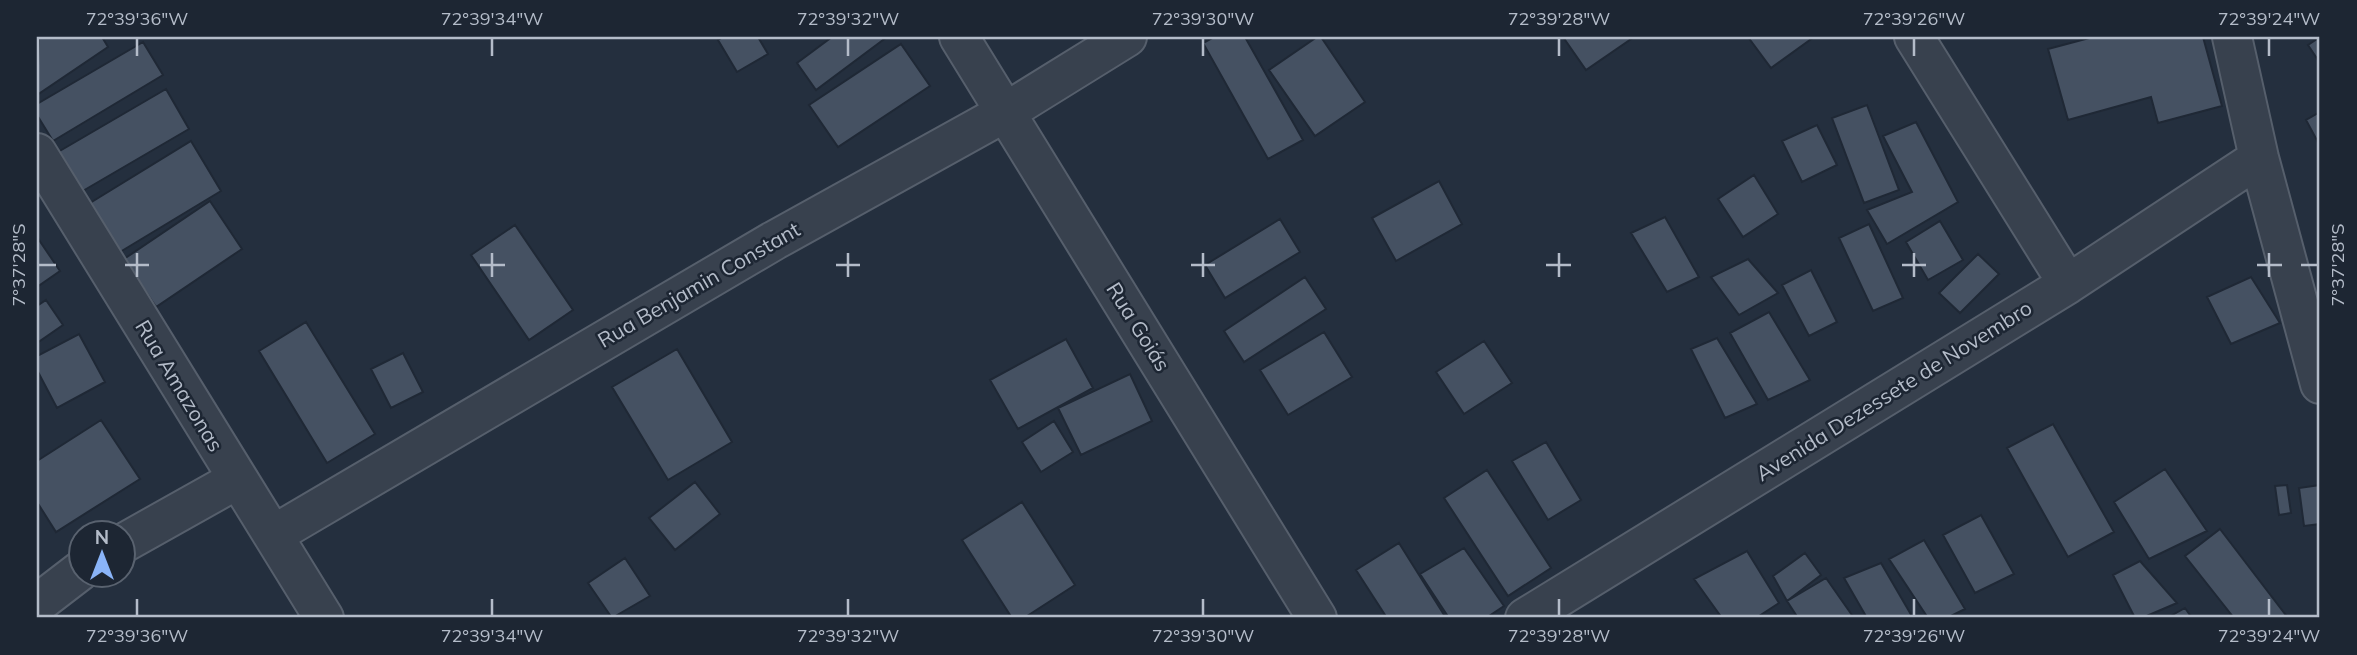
<svg xmlns="http://www.w3.org/2000/svg" width="2357" height="655" viewBox="0 0 2357 655" font-family="Mulish,sans-serif">
<style>
.building{fill:#455162;stroke:#1f2835;stroke-width:2}
.lines{fill:none;stroke-linecap:round;stroke-linejoin:round}
.minor-casing{stroke:#565f6c;stroke-width:42}
.minor{stroke:#38414e;stroke-width:38}
.ticks{fill:none;stroke:#b4bcc9;stroke-width:2.5}
.labels{text-anchor:middle;stroke-width:5;stroke-linejoin:round;paint-order:stroke}
.street-label{font-size:21px;fill:#b4bcc9;stroke:#1d2633}
.neatline{fill:none;stroke:#b4bcc9;stroke-width:2.5}
.ticks-label{font-size:18px;text-anchor:middle;fill:#b4bcc9}
</style>
<rect width="100%" height="100%" fill="#242f3e"/>
<path class="building" d="M39,37H102L108,47L37,95Z
M723,37H758L768,54L737,72L718,40Z
M832,37H887L816,90L797,63Z
M1214,37H1245L1303,140L1268,159L1203,43Z
M1317,37H1321L1365,102L1315,136L1269,70Z
M1563,37H1634L1586,70Z
M1748,37H1814L1771,68Z
M2093,37H2203L2222,106L2158,123L2151,97L2068,120L2048,49Z
M2320,37V63L2308,45Z
M143,42L163,75L53,141L37,115V104Z
M901,44L930,86L838,147L809,105Z
M166,89L189,129L81,192L58,152Z
M1867,105L1899,190L1864,203L1832,118Z
M2320,112V146L2306,120Z
M1916,122L1958,202L1887,244L1867,210L1912,192L1883,136Z
M1817,125L1837,165L1802,182L1782,141Z
M191,141L221,191L120,252L90,203Z
M1754,175L1778,214L1743,237L1718,199Z
M1439,181L1462,224L1396,261L1372,218Z
M210,201L242,249L156,307L124,259Z
M1665,217L1699,277L1667,292L1631,233Z
M1280,219L1300,252L1225,298L1205,265Z
M1940,221L1963,260L1928,280L1906,242Z
M1869,224L1903,298L1873,311L1839,238Z
M515,225L573,310L529,340L471,255Z
M37,237L60,271L37,287Z
M1978,254L1999,274L1960,313L1939,293Z
M1748,259L1778,293L1739,315L1711,277Z
M1811,270L1837,322L1809,336L1782,285Z
M1305,277L1326,309L1244,362L1224,331Z
M2251,277L2280,323L2231,344L2207,297Z
M46,300L63,325L37,343V306Z
M1769,312L1810,380L1768,400L1730,333Z
M306,322L375,434L327,463L259,351Z
M1324,332L1352,377L1288,415L1260,370Z
M79,334L105,382L57,408L37,370V356Z
M1717,338L1757,404L1725,418L1691,349Z
M1066,339L1093,388L1018,429L990,380Z
M1484,341L1512,383L1464,414L1436,372Z
M677,349L732,442L668,480L612,387Z
M403,353L423,392L391,408L371,369Z
M1130,374L1152,421L1081,455L1058,408Z
M101,420L140,479L56,532L37,502V461Z
M1054,421L1073,452L1041,472L1022,442Z
M2053,424L2114,532L2068,557L2007,448Z
M1546,442L1581,500L1548,520L1512,461Z
M2165,469L2207,531L2149,559L2114,502Z
M1487,470L1551,568L1508,596L1444,498Z
M695,482L720,514L675,550L649,518Z
M2287,485L2291,513L2279,515L2275,486Z
M2320,485V524L2304,526L2299,488Z
M1022,502L1075,585L1024,618H1012L962,540Z
M1981,515L2014,574L1975,593L1943,535Z
M2220,529L2288,618H2234L2185,556Z
M1924,540L1965,609L1947,618H1928L1889,559Z
M1399,543L1446,618H1387L1356,570Z
M1464,548L1504,606L1486,618H1449L1420,574Z
M1747,551L1779,603L1756,618H1722L1694,579Z
M1805,553L1821,575L1787,601L1773,576Z
M625,558L650,596L612,618L588,583Z
M2140,561L2177,603L2142,618H2135L2113,575Z
M1881,563L1913,618H1867L1844,578Z
M1826,578L1854,618H1798L1787,601Z
M2185,608L2192,618H2167Z"/>
<g class="lines">
<g class="minor-casing">
<path id="minor" d="M959,37L1317,618
M1914,37L2068,284
M2232,37L2259,158L2320,384
M37,153L324,618
M273,535L775,240L1006,112L1127,37
M122,544L236,480
M37,604L80,571
M1525,618L2068,284L2259,158"/>
</g>
<use href="#minor" class="minor"/>
</g>
<path class="ticks" d="M137,38V56M492,38V56M848,38V56M1203,38V56M1559,38V56M1914,38V56M2269,38V56M137,253V277M492,253V277M848,253V277M1203,253V277M1559,253V277M1914,253V277M2269,253V277M38,265H56M125,265H149M480,265H505M836,265H860M1191,265H1215M1546,265H1571M1902,265H1926M2257,265H2282M2301,265H2318M137,599V616M492,599V616M848,599V616M1203,599V616M1559,599V616M1914,599V616M2269,599V616"/>
<g class="labels">
<g class="street-label">
<text transform="translate(699 285) rotate(-30)" y="7">Rua Benjamin Constant</text>
<text transform="translate(1138 327) rotate(58)" y="7">Rua Goiás</text>
<text transform="translate(179 386) rotate(59)" y="7">Rua Amazonas</text>
<text transform="translate(1894 391) rotate(-32)" y="7">Avenida Dezessete de Novembro</text>
</g>
</g>
<rect width="2357" height="655" fill="none" stroke="#1d2633" stroke-width="77"/>
<g transform="translate(102 554)"><circle r="33" fill="#1d2633" stroke="#59626f" stroke-width="2"/>
<path d="M0-5L12 26L0 18L-12 26Z" fill="#8ab4f8"/>
<text y="-10" font-size="19" font-weight="bold" text-anchor="middle" fill="#b4bcc9">N</text>
</g>
<rect x="38" y="38" width="2280" height="578" class="neatline"/>
<g class="ticks-label">
<text x="137" y="25">72°39'36"W</text>
<text x="492" y="25">72°39'34"W</text>
<text x="848" y="25">72°39'32"W</text>
<text x="1203" y="25">72°39'30"W</text>
<text x="1559" y="25">72°39'28"W</text>
<text x="1914" y="25">72°39'26"W</text>
<text x="2269" y="25">72°39'24"W</text>
<text transform="translate(19 265) rotate(-90)" y="6">7°37'28"S</text>
<text transform="translate(2338 265) rotate(-90)" y="6">7°37'28"S</text>
<text x="137" y="642">72°39'36"W</text>
<text x="492" y="642">72°39'34"W</text>
<text x="848" y="642">72°39'32"W</text>
<text x="1203" y="642">72°39'30"W</text>
<text x="1559" y="642">72°39'28"W</text>
<text x="1914" y="642">72°39'26"W</text>
<text x="2269" y="642">72°39'24"W</text>
</g>
</svg>
